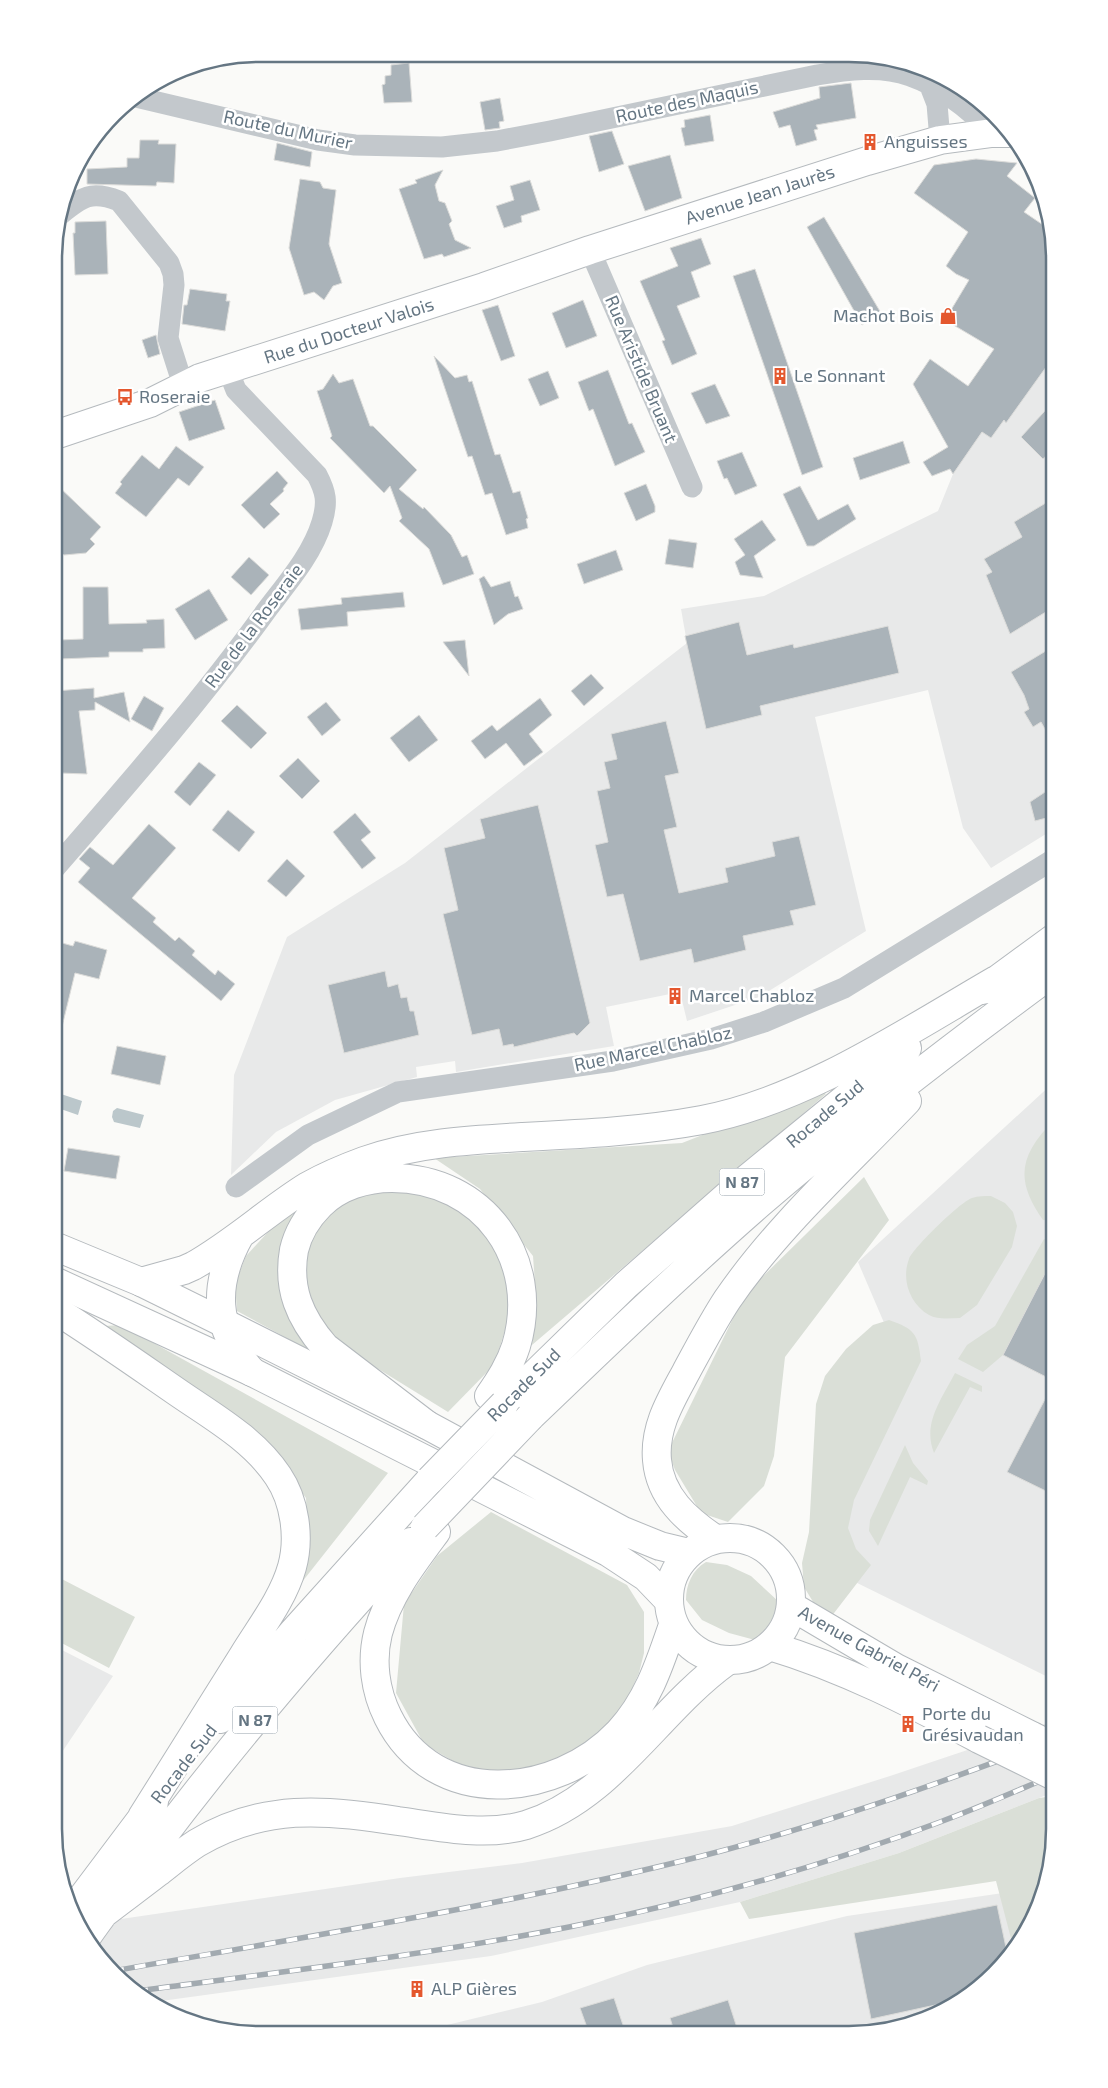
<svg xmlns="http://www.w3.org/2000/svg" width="1108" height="2088" viewBox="0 0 1108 2088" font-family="'Exo 2',sans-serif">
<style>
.built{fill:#e8e9e9}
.green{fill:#dadfd7}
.water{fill:#bbc7cb}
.building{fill:#aab3b9;stroke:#dcdcda}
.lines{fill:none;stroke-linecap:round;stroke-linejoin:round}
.major-casing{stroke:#b5babe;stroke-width:30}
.highway-casing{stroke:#b4b9bd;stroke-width:30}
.minor{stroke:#c3c8cc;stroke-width:21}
.major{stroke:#fff;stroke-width:28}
.highway{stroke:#fff;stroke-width:28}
.rail-casing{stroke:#a2aab0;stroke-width:5.5}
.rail{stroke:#fff;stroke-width:4;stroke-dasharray:11;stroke-linecap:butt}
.major-bridge-casing{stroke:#b5babe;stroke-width:30;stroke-linecap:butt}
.highway-bridge-casing{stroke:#b4b9bd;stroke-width:30;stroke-linecap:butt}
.major-bridge{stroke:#fff;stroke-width:28}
.highway-bridge{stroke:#fff;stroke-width:28}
.labels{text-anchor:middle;stroke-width:5;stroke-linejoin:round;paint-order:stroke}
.shield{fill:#fff;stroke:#939fa8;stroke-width:1}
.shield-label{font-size:16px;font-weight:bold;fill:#657683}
.street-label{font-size:18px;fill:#657683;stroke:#fff}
.poi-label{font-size:18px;fill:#657683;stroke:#fff;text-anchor:start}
.rim{fill:none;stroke:#657683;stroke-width:2.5}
</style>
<rect width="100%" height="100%" fill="#fafaf8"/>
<path class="built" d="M1054,327V829L991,868L963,828L928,690L815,717L866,931L759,997L687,1021L680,992L606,1007L614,1046L456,1072L455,1061L416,1067L417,1077L335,1100L276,1132L231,1175L234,1075L287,937L405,863L687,643L681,609L764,596L938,511L953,474Z
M1054,1082V1680L843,1576L826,1532L900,1360L858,1262Z
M54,1646L113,1676L54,1764Z
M1054,1721V1792L1039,1798L899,1853L740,1902L491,1956L154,2002L124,1983L88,1943L80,1925L400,1878L522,1863L732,1826L890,1776Z
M1044,1887L1039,1907L1012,1954L963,1999L915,2023L849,2034L414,2033L542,2002L647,1965L847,1916Z"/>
<path class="green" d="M820,1089L826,1094L532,1345L536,1298L533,1256L480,1189L434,1158L682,1143Z
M1054,1120V1221L1043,1220C1014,1179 1020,1155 1054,1120Z
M864,1177L889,1220L785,1357L774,1456L764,1486L728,1522L701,1513L675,1470L668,1451L745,1294Z
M423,1191L480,1223L506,1264L511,1312L494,1365L448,1412L346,1349L313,1319L303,1277L307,1249L322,1219L340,1203L364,1194Z
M991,1196L1005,1203L1013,1212L1017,1226L1012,1247L977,1305L960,1318C950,1318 938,1320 929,1315C910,1304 901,1280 909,1259C913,1248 960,1202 972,1198C978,1196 985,1196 991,1196Z
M307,1198L292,1224L316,1354L237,1311L235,1284L246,1256L291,1207Z
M1044,1239L1054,1243V1256L1003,1355L983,1372L958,1359L967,1345L995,1326Z
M889,1320C915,1329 918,1334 921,1361L854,1500L848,1528L856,1549L871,1565L831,1617L815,1605L804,1587L802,1563L809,1532L816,1404L825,1376L846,1349L873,1325Z
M121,1325L388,1473L302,1582L308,1546L306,1498L264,1443L104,1326Z
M955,1373L982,1386V1392L970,1387L934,1453C922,1423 942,1399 955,1373Z
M905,1445L913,1463L928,1481L927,1485L910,1477L878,1546L869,1531L870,1520Z
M491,1512L627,1585L644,1612V1653L639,1673L622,1711L589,1746L525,1776L470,1771L424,1744L396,1693L404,1604L437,1556Z
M706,1562L727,1565L751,1576L778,1601C774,1619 768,1628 755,1640L729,1633L702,1620L686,1600C686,1585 692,1570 706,1562Z
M56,1576L135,1617L109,1668L54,1639V1580Z
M1054,1796V1843L1039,1907L1014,1950L996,1881L749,1919L740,1902L899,1853L1039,1798Z"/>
<path class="water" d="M55,1092L82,1101L78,1115L55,1107Z
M117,1108L144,1115L140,1128L114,1122L112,1117L113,1111Z"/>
<path class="building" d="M409,63L412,102L384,103L382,85L385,84V76L391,75V65Z
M851,83L856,118L816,125L818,129L814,130L817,140L796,146L790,125L779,128L773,112L820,98L819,87Z
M500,98L504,121L499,122L500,128L485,130L480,102Z
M710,115L714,141L685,146L681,128L685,127L684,120Z
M612,131L624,164L599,172L589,136Z
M140,140H159L158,144H176L174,183L157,182L156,186L87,184V169L127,167V158H139Z
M277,143L312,152L310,167L274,160Z
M670,155L682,198L645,211L628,166Z
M976,159L1017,163L1007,176L1035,198L1024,212L1049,229L1054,259V356L1006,423L1004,420L991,438L982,432L953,474L950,469L932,476L923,462L948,447L913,384L930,359L968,386L994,349L945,320L969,280L956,274L946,266L968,232L914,193L934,165Z
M443,170L435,185L439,201L445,203L452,221L449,224L455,240L471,248L444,257L442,254L424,259L399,189L417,183L415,180Z
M300,179L320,182L323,188L336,190L329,244L342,283L333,286L324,300L314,292L304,295L289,248Z
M530,180L540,210L521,216L522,222L504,228L496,206L514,200L510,186Z
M824,217L881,313L862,325L807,227Z
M106,221L108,274L75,275L73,233H75V222Z
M701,238L711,264L691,272L700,297L677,306L697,354L672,365L662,341L665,340L640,281L678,266L670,248Z
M755,269L823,467L802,475L733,276Z
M190,289L227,294L226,301H230L225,331L182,324L184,305H187Z
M583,300L597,336L566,348L552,313Z
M498,305L515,356L501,361L482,310Z
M156,335L160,354L148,358L142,340Z
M434,356L455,378L467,375L469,382L472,381L495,455L500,454L513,493L520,491L528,518L526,519L528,528L506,535L492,493L485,495L472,456L468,457Z
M608,370L629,424L632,423L645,452L615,466L593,409L589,411L578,382Z
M548,371L559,398L540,406L528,379Z
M333,374L339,383L353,379L370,426H373L417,470L399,489L423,509L424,507L451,535L462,557L467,555L474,574L443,585L429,549L399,521L402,518L390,486L384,493L330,438L332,436L317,391L323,389Z
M715,384L730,416L706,424L691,393Z
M215,400L225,429L189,441L179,412Z
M1054,401V447L1043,459L1021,437Z
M903,441L910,463L860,480L853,458Z
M176,446L204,467L189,486L178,478L146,517L115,493L122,484L120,482L142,455L159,469Z
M742,452L757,486L735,495L727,478L724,479L717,461Z
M277,471L288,483L283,489L284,491L270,504L280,514L264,529L241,505Z
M55,483L101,527L90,539L95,544L86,553L64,555L55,546Z
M646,484L655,506V512L636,521L624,493Z
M800,486L818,520L848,504L856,519L814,546H807L783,494Z
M1054,498V607L1010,634L986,575L992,572L984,559L1022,537L1014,522Z
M762,520L776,540L754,556L763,578L740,575L735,562L745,555L734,539Z
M669,539L697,543L693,568L665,564Z
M616,550L623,570L584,584L577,564Z
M249,557L269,575L251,595L231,577Z
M484,576L491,587L510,581L515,597L518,596L523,609L508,614L494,625L479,579Z
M83,587H108L109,624L147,623L146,620L164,619L165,648L143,649V652H109V657L59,659V640L83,639Z
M209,589L228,620L195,640L175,609Z
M403,592L405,607L347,612L348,626L301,630L298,609L342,604L341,598Z
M739,622L747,655L793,644L794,648L888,626L899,673L760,706L762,715L706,729L685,636Z
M465,640L469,676L443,642Z
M1054,646V745L1041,722L1033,727L1024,712L1029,709L1024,695L1011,672Z
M591,674L604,688L584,706L571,691Z
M94,688V698L124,692L130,722L95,702V710L79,711L87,774L60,773L55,691Z
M144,696L164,708L152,731L131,719Z
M540,698L552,715L529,734L543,752L524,766L506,743L485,759L471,741L492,725L497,731Z
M326,702L341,720L322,736L307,717Z
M237,705L267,733L251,749L221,721Z
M419,715L438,740L409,762L390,738Z
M666,721L679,773L665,776L677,827L664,830L679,893L728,882L725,868L775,856L772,842L799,836L816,905L790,911L794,925L743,936L746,950L694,963L691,949L640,961L623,894L607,897L595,845L608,842L597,791L610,788L604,762L617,759L611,734Z
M298,758L320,781L302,799L279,776Z
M199,762L216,775L190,806L174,792Z
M1054,786V816L1035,821L1030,802Z
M538,805L590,1023L577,1036L574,1033L514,1047L513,1044L503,1046L499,1029L472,1035L443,914L458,910L444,848L485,838L480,819Z
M228,810L255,832L239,852L212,830Z
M355,813L371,832L361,840L376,858L362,869L333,832Z
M149,824L176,848L132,898L156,918L153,922L175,941L179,937L195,951L192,955L215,975L218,970L235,984L221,1001L78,882L90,868L79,859L90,847L113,865Z
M287,859L305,876L286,897L267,881Z
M55,941L73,946L75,941L107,950L99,979L75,973L61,1031L55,1030Z
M385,971L388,987L398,984L401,998L407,997L410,1011H414L419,1035L344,1053L328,985Z
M117,1046L166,1056L160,1085L111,1074Z
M68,1148L120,1156L116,1179L64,1171Z
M1054,1256V1381L1003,1355Z
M1054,1382V1495L1007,1472Z
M997,1905L1008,1957L963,1999L871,2019L854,1933Z
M614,1998L626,2034L589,2033L580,2008Z
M728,2000L739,2034H675L670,2018Z"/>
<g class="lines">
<g class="major-casing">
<path id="major" d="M55,435L150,403L200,378L484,287L590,250L867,161L940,140L992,133H1009
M54,1246L141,1282L224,1323L427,1425L623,1531L660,1546L689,1553
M54,1281L252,1372L608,1552L646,1577L668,1600
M669 1599a61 61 0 1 1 122 0a61 61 0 1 1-122 0Z
M791,1606L896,1668L1032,1736
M770,1646C844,1668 911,1703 979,1739"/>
</g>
<g class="highway-casing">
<path id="highway" d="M983,990L1054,938
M240,1235C212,1285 214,1328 252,1372
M141,1282L184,1270L193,1266C234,1243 269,1210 308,1186C326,1176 345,1168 364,1161C415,1143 470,1140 523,1137C583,1134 643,1131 702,1120C806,1100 906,1032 996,980
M54,1309C97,1336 138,1365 180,1394C215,1418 254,1440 278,1476C295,1501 300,1538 292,1567C283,1599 260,1628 243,1656C209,1710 176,1763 142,1817
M504,1404L626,1285L743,1182L907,1048
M530,1417C606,1344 681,1272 760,1203C854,1122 953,1046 1054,972
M427,1425L325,1347C300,1318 287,1289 294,1250C298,1233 308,1217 320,1205C339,1186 366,1178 392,1178C483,1178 542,1259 516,1346C510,1365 500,1380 489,1396
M436,1532C413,1563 388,1595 378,1633C371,1661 375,1691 388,1717C434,1810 556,1799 619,1732C648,1701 660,1663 673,1625
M715,1539C687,1520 660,1497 657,1460C654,1427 671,1400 686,1372C699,1348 712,1323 727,1300C776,1228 847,1164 907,1101
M220,1719L294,1631L430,1480
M72,1911L154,1802
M103,1914C121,1900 139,1887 157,1873C170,1863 183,1852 197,1843C262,1804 326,1809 398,1821C440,1827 485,1837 526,1825C612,1798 657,1711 727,1661
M86,1938C106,1909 128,1881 150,1853C231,1745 319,1642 411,1542"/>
</g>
<path class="minor" d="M930,86L937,104L940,140
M136,97L318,140L355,145L442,147L497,141L550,131L817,75C846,70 881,65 910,76C941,87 969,109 992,133
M61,214C82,197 91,190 119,201L169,263L173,274L174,285L168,338L183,385
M590,250L692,487
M55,868C128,784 201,701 266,611C287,583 312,555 322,522C328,502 326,492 317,475L236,390L228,370
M236,1187L308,1135L398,1092L613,1061L711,1039L764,1022L844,988L1054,859"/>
<use href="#major" class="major"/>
<use href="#highway" class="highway"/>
<g class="rail-casing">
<path id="rail" d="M113,1971C310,1936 508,1905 702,1856C822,1825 938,1784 1054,1740
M137,1991C281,1972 427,1955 569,1927C695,1902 820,1867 940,1822C978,1808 1016,1791 1054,1775"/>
</g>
<use href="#rail" class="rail"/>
<g class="major-bridge-casing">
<path id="major-bridge" d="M1032,1736L1054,1747
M979,1739L1054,1776"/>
</g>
<g class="highway-bridge-casing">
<path id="highway-bridge" d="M430,1480L504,1404
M425,1527L530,1417"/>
</g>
<use href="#major-bridge" class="major-bridge"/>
<use href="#highway-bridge" class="highway-bridge"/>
</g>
<defs>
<g id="building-bare" transform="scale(1.35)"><path d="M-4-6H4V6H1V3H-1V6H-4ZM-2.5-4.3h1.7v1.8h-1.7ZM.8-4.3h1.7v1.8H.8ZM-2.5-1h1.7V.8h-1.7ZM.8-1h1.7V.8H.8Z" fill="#e4572e" stroke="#fff" stroke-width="2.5" paint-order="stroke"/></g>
<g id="shop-bare" transform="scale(1.35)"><path d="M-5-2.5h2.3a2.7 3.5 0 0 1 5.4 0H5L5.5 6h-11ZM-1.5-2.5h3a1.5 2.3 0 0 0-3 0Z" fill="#e4572e" stroke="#fff" stroke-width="2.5" paint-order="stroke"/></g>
<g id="bus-bare" transform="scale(1.35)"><path d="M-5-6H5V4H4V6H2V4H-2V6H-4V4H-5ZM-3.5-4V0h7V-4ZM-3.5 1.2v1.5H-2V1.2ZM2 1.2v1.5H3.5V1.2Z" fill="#e4572e" stroke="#fff" stroke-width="2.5" paint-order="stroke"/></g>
</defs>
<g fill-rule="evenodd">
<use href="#building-bare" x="870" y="142"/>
<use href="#shop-bare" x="948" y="316"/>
<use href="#building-bare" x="780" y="376"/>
<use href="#bus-bare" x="125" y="397"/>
<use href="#building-bare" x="675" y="996"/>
<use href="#building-bare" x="908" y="1724"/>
<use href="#building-bare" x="417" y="1989"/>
</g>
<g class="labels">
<g class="shield">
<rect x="719.5" y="1168.5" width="45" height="27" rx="4"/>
<rect x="232.5" y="1706.5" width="45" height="27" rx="4"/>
</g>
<g class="shield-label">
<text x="742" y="1188">N 87</text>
<text x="255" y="1726">N 87</text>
</g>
<g class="street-label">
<text transform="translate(687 102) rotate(-12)" y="6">Route des Maquis</text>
<text transform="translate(288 130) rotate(12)" y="6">Route du Murier</text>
<text transform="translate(760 195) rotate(-18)" y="6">Avenue Jean Jaurès</text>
<text transform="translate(349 331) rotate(-18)" y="6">Rue du Docteur Valois</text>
<text transform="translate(641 369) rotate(67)" y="6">Rue Aristide Bruant</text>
<text transform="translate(254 626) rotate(-53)" y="6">Rue de la Roseraie</text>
<text transform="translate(653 1049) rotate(-12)" y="6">Rue Marcel Chabloz</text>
<text transform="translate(825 1114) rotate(-40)" y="6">Rocade Sud</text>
<text transform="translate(524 1385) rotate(-45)" y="6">Rocade Sud</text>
<text transform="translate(869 1649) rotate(29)" y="6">Avenue Gabriel Péri</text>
<text transform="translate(184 1764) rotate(-52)" y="6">Rocade Sud</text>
</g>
<g class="poi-label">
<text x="884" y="148">Anguisses</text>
<text x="934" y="322" text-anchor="end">Machot Bois</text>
<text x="794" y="382">Le Sonnant</text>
<text x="139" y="403">Roseraie</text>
<text x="689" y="1002">Marcel Chabloz</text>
<text x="922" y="1720">Porte du<tspan x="922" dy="21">Grésivaudan</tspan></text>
<text x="431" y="1995">ALP Gières</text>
</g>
</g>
<path d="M0 0H1108V2088H0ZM259 62H849A197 197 0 0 1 1046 259V1829A197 197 0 0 1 849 2026H259A197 197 0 0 1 62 1829V259A197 197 0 0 1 259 62Z" fill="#fff" fill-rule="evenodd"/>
<path class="rim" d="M259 62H849A197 197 0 0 1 1046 259V1829A197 197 0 0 1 849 2026H259A197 197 0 0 1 62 1829V259A197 197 0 0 1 259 62Z"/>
</svg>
